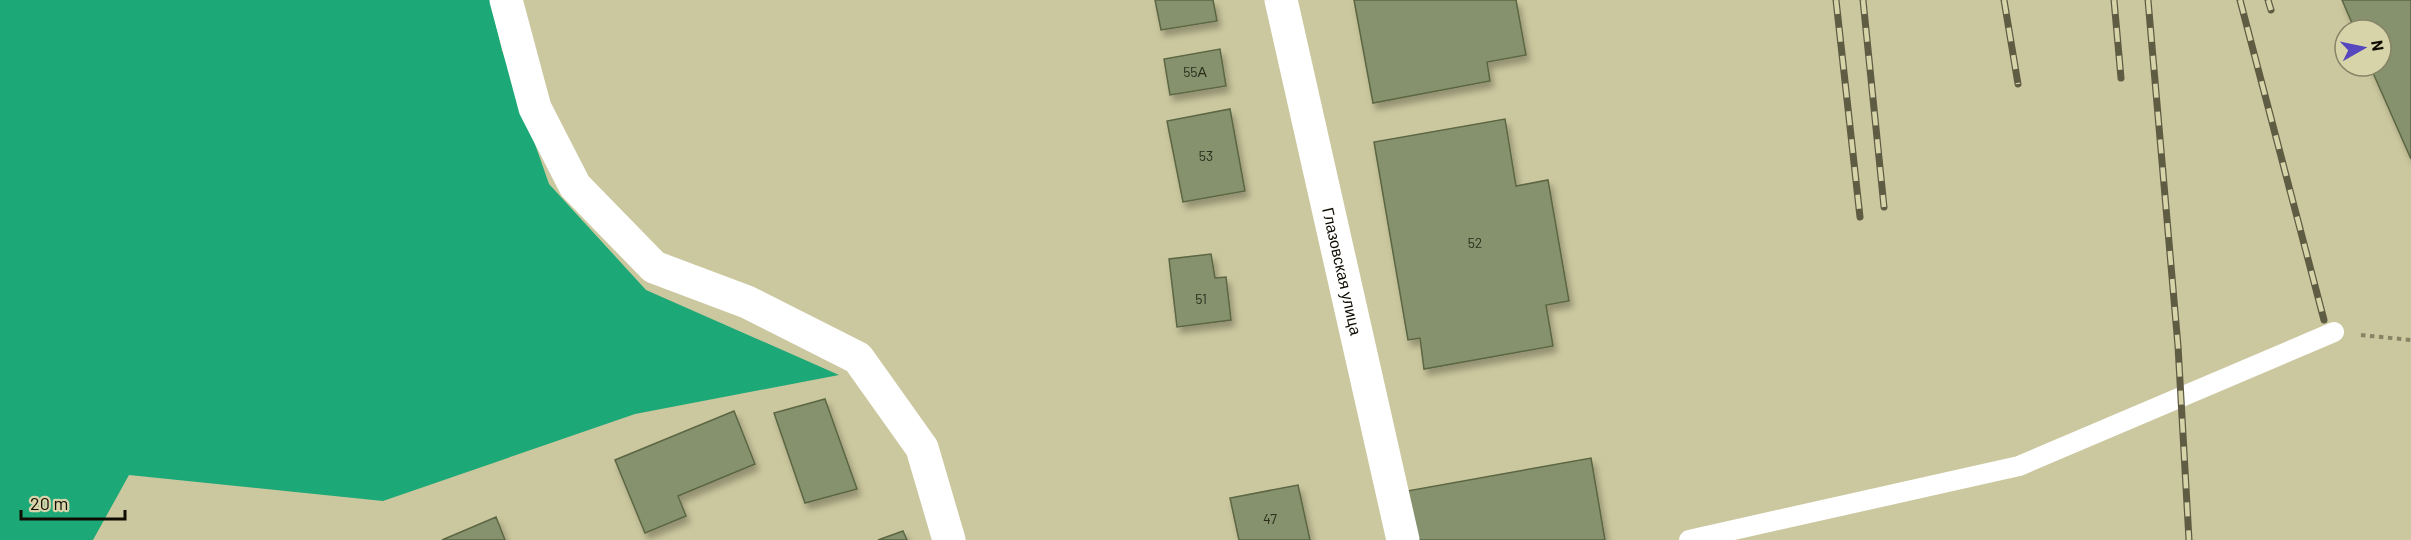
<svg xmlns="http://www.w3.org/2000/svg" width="2411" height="540" viewBox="0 0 2411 540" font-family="Barlow,sans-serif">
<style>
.forest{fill:#1da877}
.building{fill:#85926d;stroke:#5b6643;stroke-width:1.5;filter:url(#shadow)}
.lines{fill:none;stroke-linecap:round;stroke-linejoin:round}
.path{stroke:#878466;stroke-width:4;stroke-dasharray:4.5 4.5;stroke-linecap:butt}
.lane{stroke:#fff;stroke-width:20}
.street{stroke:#fff;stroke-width:33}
.rail-casing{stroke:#5f5c44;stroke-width:7}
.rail{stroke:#d8d4aa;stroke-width:4.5;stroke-dasharray:14;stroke-linecap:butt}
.labels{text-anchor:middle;stroke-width:4.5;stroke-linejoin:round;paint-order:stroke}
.number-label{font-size:14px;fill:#2c2e1d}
.street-label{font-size:16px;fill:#0f0d02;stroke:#d8d4aa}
</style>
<defs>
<filter id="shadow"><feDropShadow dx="3.5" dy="6" stdDeviation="3" flood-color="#0004"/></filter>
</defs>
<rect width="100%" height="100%" fill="#cbc79e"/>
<path class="forest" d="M0,0H490L502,50L549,184L646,290L839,375L635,414L383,501L129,475L93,540H0Z"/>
<path class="building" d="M1155,0H1213L1217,21L1161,30Z
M1354,0H1516L1526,55L1487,62L1490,81L1373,103Z
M2342,0H2411V159L2370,66H2381V30H2355Z
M1220,49L1226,86L1170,95L1164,59Z
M1230,109L1245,191L1183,202L1167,121Z
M1505,119L1516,186L1548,180L1569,301L1546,305L1553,346L1424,369L1420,338L1408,340L1374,142Z
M1211,254L1215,278L1226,277L1231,320L1177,327L1169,259Z
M825,399L857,489L805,503L774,413Z
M734,411L755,464L678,496L686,516L645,533L615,460Z
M1591,458L1605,540H1416L1407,491Z
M1298,485L1310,540H1239L1230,498Z
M496,517L505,540H442Z
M903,531L907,540H878Z"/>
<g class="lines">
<path class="path" d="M2361,335L2411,340"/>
<path class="lane" d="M1689,540L2019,466L2334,332"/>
<g class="street">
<path d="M506,0L535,108L575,186L654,267L747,302L858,358L922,448L949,540"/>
<path id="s1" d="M1281,0L1403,540"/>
</g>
<g class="rail-casing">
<path id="rail" d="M1836,0L1860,217
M1863,0L1884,207
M2004,0L2018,84
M2114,0L2121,78
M2148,0L2178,346L2189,540
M2240,0L2324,320
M2268,0L2271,10"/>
</g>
<use href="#rail" class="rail"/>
</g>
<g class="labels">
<g class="number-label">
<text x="1195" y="77">55А</text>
<text x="1206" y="161">53</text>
<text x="1475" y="248">52</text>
<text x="1201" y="304">51</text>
<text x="1270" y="524">47</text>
</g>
<g class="street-label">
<text dy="6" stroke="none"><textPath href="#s1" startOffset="278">Глазовская улица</textPath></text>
</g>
</g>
<g transform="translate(2363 48) rotate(81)"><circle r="28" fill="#d8d4aa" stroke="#888467" stroke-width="1.5"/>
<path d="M0-4.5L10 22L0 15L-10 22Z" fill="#5647bf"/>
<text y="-9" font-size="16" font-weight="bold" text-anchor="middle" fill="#0f0d02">N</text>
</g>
<path d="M21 510v9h104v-9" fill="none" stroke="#0f0d02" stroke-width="3"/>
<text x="30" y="510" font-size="18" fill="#0f0d02" stroke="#d8d4aa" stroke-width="4.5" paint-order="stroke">20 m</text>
</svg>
